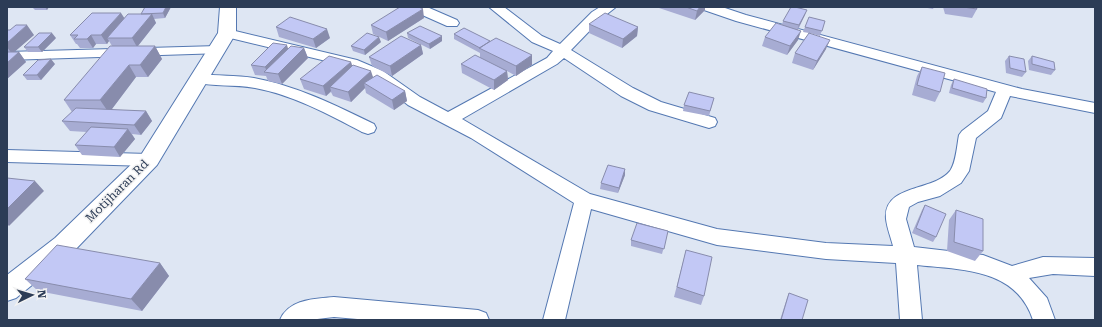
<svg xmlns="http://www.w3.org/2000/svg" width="1102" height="327" viewBox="0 0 1102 327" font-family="'Roboto Serif',serif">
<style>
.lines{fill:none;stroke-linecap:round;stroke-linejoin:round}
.minor-casing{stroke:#5478b2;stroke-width:2}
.secondary-casing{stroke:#5478b2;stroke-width:2}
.minor{fill:#fff;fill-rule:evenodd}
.secondary{fill:#fff;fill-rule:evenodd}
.wall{fill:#a7acd3}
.shaded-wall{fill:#888cac}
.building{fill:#c2c8f5;stroke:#888cac}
.labels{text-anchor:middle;stroke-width:3;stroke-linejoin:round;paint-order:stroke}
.street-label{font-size:12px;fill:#2c3c56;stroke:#f2f2f2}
</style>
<rect width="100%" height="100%" fill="#dee6f3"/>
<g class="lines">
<g class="minor-casing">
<path id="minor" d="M409,7H427L457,20L459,23L457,26H447L411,10Z
M489,7H504L542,36L560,44L592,12L600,7H616L602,18L571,50L633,88L661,102L715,118L717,122L715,126L709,128L649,110L621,96L564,58L557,64L462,119L590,194L717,229L826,243L893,246C891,238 887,228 886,219C883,184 933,192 950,171C956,163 957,145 959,135L962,131L988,111L996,92L736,21L704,10L702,7H722L746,15L1022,89L1095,103V113L1010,96L1001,118L976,138L969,171L961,183L940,196L918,202L909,207L906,219L914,247L983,255L1012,266L1043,257L1095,258V276L1053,274L1029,278L1047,298L1055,320H1033C1016,268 962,270 917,265L922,320H900L896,263L826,259L717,245L591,209L565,320H543L574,203L471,138L408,105L373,77L347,66L222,36L220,33L222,30L227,29L357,60L383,71L420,97L448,112L547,58L553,51L532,42Z
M218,46L223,47L225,50L223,53L7,60V52Z
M199,74C217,76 236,75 254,78C297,86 335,105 374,124L376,128L374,132L368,134L362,132C328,114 293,95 255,88C234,84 213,87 194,82L191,79L194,76Z
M7,150L149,154L155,156L158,160L155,164L149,166L7,162Z
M334,297L478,310L486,313L489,320H369L334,317L309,320H280C289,299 314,299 334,297Z"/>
</g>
<g class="secondary-casing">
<path id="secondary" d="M220,7H236V33L157,165L73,252L16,298L7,301V275L55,238L141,155L218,33Z"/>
</g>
<use href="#minor" class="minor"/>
<use href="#secondary" class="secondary"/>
</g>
<path class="wall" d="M32,7H49L47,10H35Z
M171,7L165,18L154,19L156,23L138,46H155L162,59L148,77H136L111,110L146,111L152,121L141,135L132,134L135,139L120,157L82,155L75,145L87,132L70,131L62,121L72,112L64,100L112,46L109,41L107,44H96L93,48H80L77,44H76L70,35L124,18Z
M656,7H705V10L695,20Z
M922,7H934L933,9Z
M943,7H976L977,9L972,18L945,14Z
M805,15L798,30V40L787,55L762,46L765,37L782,25L783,21Z
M424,18L388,41L373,34L371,25Z
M825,21L820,36L810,33L826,49L813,70L792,63L795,53L809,33L803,32L805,27Z
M589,24L638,27L637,36L622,48L589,33Z
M276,27L330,38L316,48L279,37Z
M7,30L34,35L14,52H19L26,62L7,79Z
M407,33L442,41L430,49L408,38Z
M454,34L490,41L532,55V65L516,76L507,71L508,80L494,90L462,73L461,64L480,58V53L454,39Z
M56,38L42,52H28L24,47Z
M381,42L365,55L353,51L351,46Z
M421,45L423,54L392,76L372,66L369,57Z
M304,48L308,58L282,84L268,81L266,76L255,75L251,65L288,49Z
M1009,56L1026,72L1022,77L1006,73L1005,61Z
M1032,56L1055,70L1051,75L1029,70L1028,61Z
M351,62L352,66L373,78L405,91L407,101L394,110L366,93L365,88L351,102L333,96L331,92L326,96L304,89L300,79Z
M55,64L41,80H27L23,75Z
M922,67L940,92L935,102L912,95L917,76Z
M954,79L986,98L983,103L949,93L951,85Z
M714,98L709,116L683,111L684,105Z
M625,169V175L618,193L600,189L601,183Z
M925,205L936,237L933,242L912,233L922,210Z
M956,210L983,251L975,261L947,251L949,220Z
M668,231L662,254L631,246V240Z
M686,250L704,296L701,305L674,297Z
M160,263L169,276L142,311L38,291L25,279Z
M789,293L802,320H780L787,298Z"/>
<path class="shaded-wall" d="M45,7H49L47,10Z
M166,7H171L165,18L163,13Z
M700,7H705V10L695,20L697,11Z
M423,9L424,18L388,41L386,32Z
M807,10L805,15L797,30L799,25Z
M121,13L127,22L107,38L109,41L107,44L101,35Z
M152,14L156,23L137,47L132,38Z
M27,25L34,35L12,54L7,47V43Z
M638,27L637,36L622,48L623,39Z
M327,29L330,38L316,48L313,39Z
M801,31L798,40L787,55L790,46Z
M52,33L56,38L42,52L38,47Z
M91,35L96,44L93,48L87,39Z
M442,36V41L430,49L429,44Z
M379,37L381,42L365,55L364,50Z
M830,40L826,49L813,70L817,61Z
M287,45L290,55L267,72L265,67Z
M421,45L423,54L392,76L390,66Z
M155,46L162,59L148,77L140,65Z
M304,48L308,58L282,84L278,74Z
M19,52L26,62L7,79V63Z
M532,55V65L516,76V66Z
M51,59L55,64L41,80L37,75Z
M351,62L354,72L330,87L331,91L326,96L323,86Z
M129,65L136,77L109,113L100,100Z
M371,71L374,80L364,83L365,88L351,102L348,92Z
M507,71L508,80L494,90V80Z
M405,91L407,101L394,110L392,100Z
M146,111L152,121L141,135L134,125Z
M128,129L135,139L120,157L114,147Z
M625,169V175L618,193L619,188Z
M35,181L44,191L9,226L7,224V209Z
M160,263L169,276L142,311L131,299Z"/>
<path class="building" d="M145,7H166L163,13L141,14Z
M400,7H419L423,9L386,32L371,25Z
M686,7H700L697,11Z
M791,7H795L807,10L799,25L783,21Z
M963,7H976L977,9Z
M92,13H121L101,35H91L87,39H74L78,35H70Z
M605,13L638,27L623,39L589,24Z
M128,14H152L132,38H107Z
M290,17L327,29L313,39L276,27Z
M809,17L825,21L822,31L805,27Z
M776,23L801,31L790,46L765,37Z
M16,25H27L7,43V30H10Z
M420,26L442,36L429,44L407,33Z
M464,28L490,41L480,48L454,34Z
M39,33H52L38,47H24Z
M367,33L379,37L364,50L351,46Z
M809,33L830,40L817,61L795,53Z
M401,36L421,45L390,66L369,57Z
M496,38L532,55L516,66L479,48Z
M273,43L287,45L265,67L251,65Z
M110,46H155L140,65H129L100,100H64Z
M291,46L304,48L278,74L264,72Z
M7,52H19L7,63Z
M475,55L507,71L494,80L461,64Z
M329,56L351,62L323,86L300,79Z
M1009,56L1024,59L1026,72L1010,68Z
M1032,56L1054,62L1055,70L1032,64Z
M51,59L37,75H23L38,60Z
M353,65L371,71L348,92L330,87Z
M922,67L945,73L940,92L917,85Z
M377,75L405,91L392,100L364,83Z
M954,79L987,89L986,98L952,88Z
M689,92L714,98L710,111L684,105Z
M76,108L146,111L134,125L62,121Z
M91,127L128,129L114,147L75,145Z
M608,165L625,169L619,188L601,183Z
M7,178L35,181L7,209Z
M925,205L946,214L936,237L916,228Z
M956,210L983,219V251L954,242Z
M637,223L668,231L664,249L631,240Z
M57,245L160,263L131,299L25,279Z
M686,250L712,257L704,296L677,287Z
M789,293L808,300L802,320H781Z"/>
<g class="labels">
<g class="street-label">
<text transform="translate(117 191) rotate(-45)" y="4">Motijharan Rd</text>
</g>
</g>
<rect width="1102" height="327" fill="none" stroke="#2c3c56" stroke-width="16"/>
<g transform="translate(32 295) rotate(85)" stroke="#f2f2f2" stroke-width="3" paint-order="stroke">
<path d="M0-3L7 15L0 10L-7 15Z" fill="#2c3c56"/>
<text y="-6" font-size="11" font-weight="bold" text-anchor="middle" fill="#2c3c56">N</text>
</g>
</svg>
